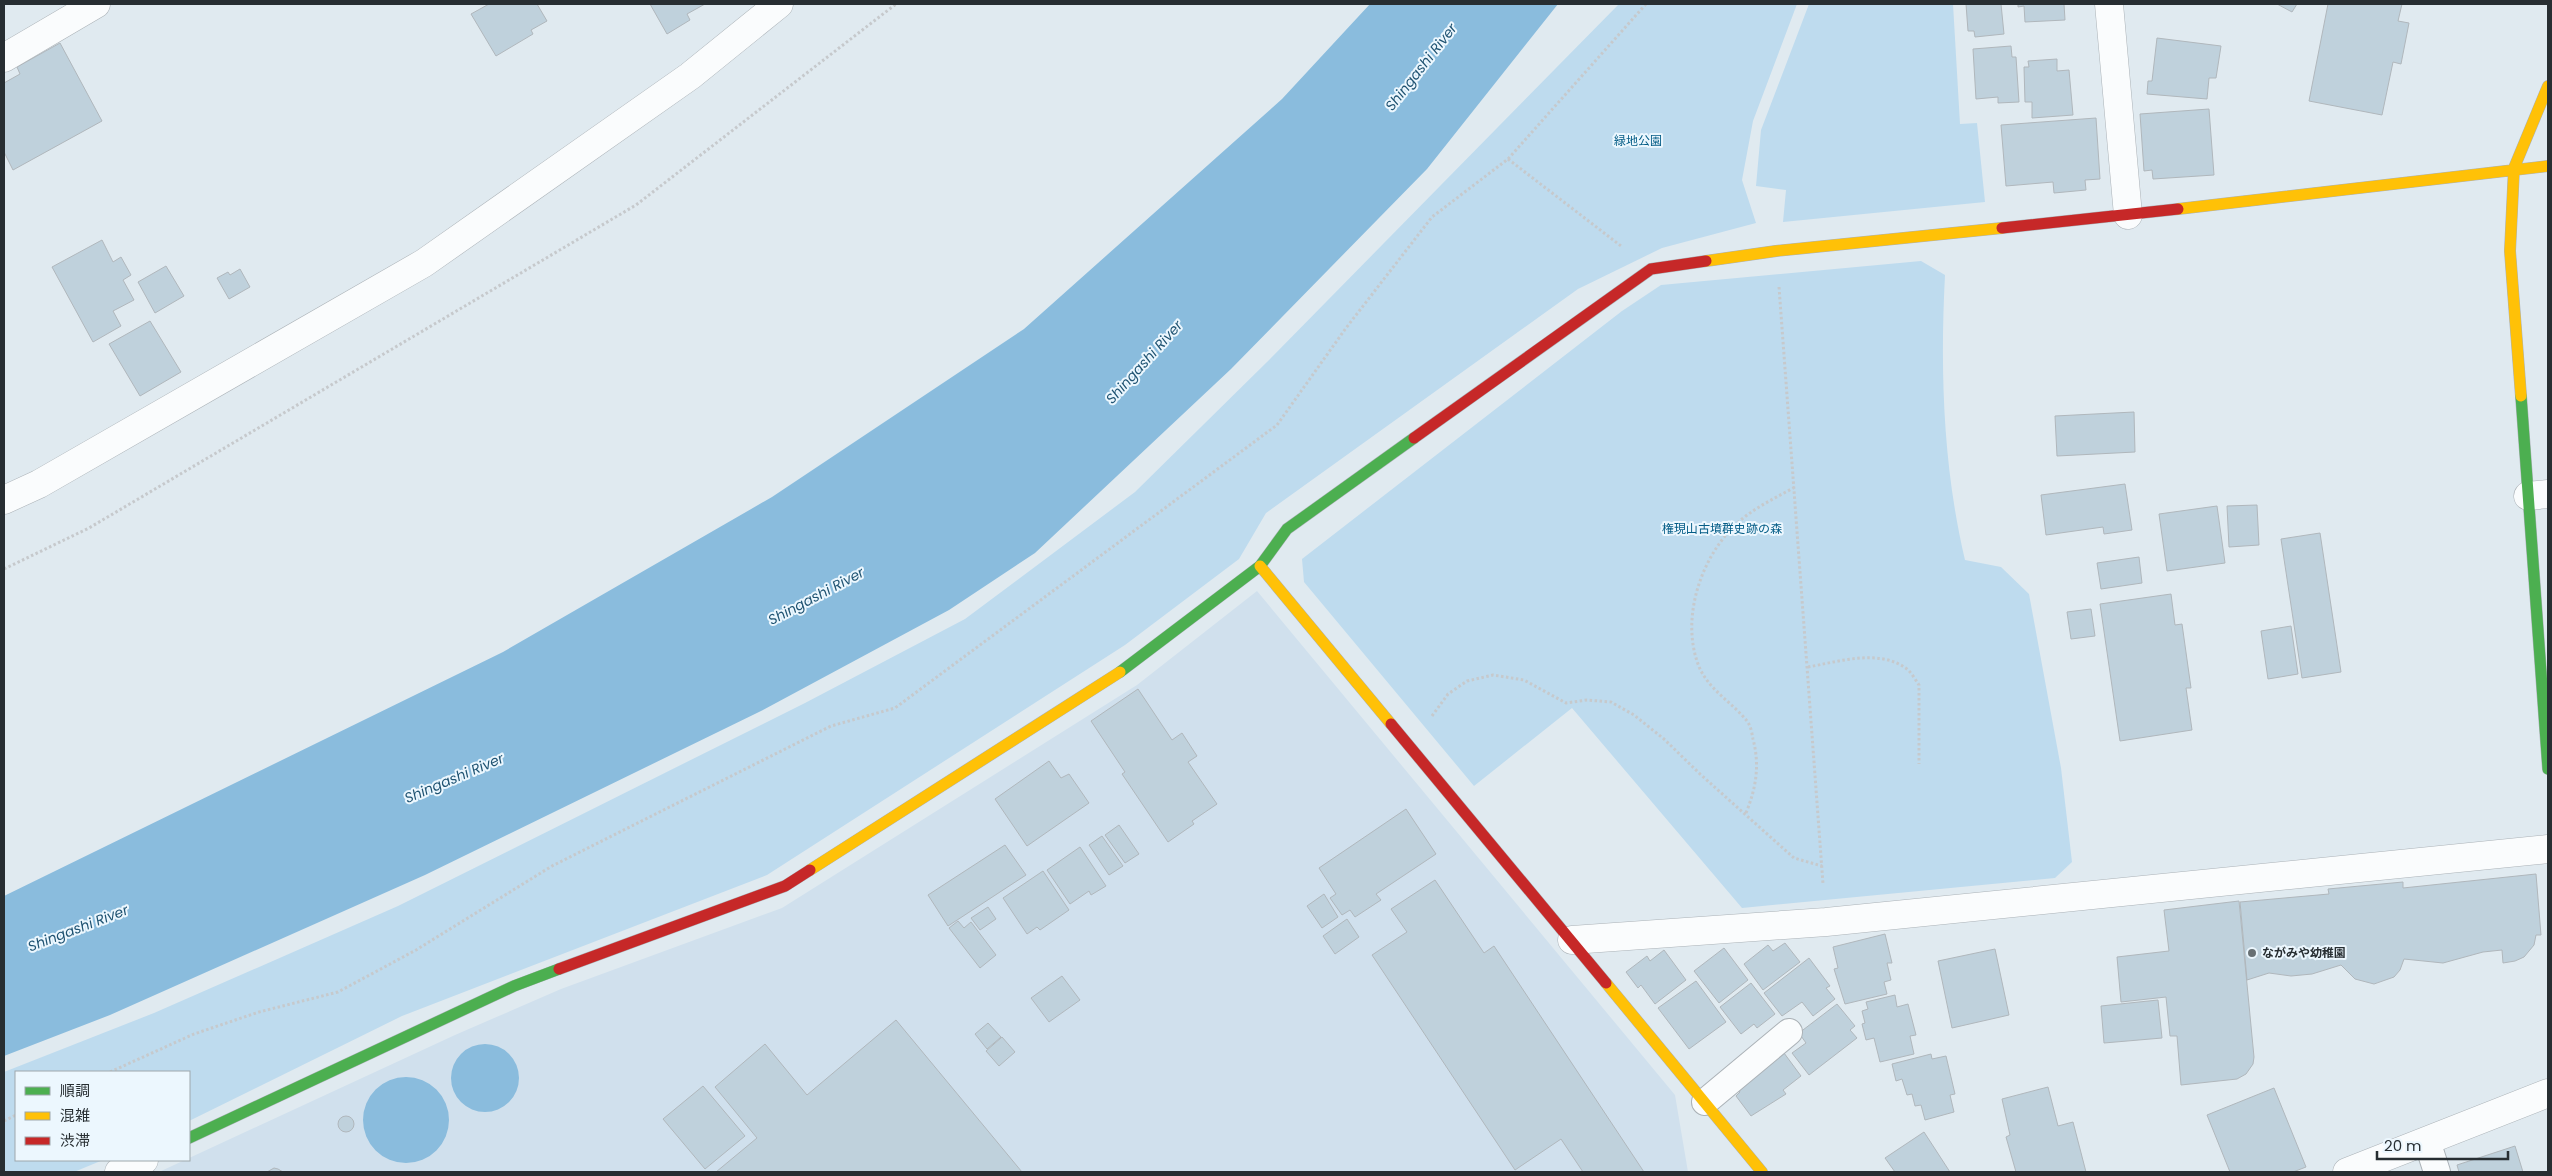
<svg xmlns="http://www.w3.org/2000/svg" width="2552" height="1176" viewBox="0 0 2552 1176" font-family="Poppins,'Noto Sans JP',sans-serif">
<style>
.built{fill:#d0e0ed}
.green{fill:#bedbee}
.water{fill:#8abcdd}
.building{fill:#bfd1dc;stroke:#b0b7bc}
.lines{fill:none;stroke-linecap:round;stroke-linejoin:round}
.lane-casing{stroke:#abb2b7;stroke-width:28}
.street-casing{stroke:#abb2b7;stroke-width:29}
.fast-casing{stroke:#abb2b7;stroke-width:12}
.slow-casing{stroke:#abb2b7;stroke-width:12}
.jam-casing{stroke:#abb2b7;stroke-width:12}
.path{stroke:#c6c9cc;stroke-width:3;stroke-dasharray:2.5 2.5;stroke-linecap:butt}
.lane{stroke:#fafcfd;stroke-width:26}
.street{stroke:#fafcfd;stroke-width:28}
.fast{stroke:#4caf50;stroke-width:11}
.slow{stroke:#ffc107;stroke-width:11}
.jam{stroke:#c62828;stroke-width:11}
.poi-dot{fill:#687074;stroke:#ecf7fe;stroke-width:2}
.labels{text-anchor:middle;stroke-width:4;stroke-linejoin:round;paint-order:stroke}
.park-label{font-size:12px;fill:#035c86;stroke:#ecf7fe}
.poi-label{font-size:12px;font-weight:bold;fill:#272e32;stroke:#ecf7fe;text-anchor:start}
.water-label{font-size:14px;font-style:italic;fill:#1f5372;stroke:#ecf7fe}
</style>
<rect width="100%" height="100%" fill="#e0eaf0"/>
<path class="built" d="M1257,591L1675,1095L1688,1172H159L455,1035L561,989L782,908L1137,685Z"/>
<path class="green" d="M1619,4H1797L1753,121L1742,180L1756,223L1662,248L1578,289L1266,513L1239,559L1125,645L767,875L402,1016L189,1121V1072H16V1160H103L74,1172H4V1072L154,1013L398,906L805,703L965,619L1135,492L1267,362Z
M1809,4H1953L1960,124L1977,123L1985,202L1783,222L1786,190L1756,186L1761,130Z
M1921,261L1945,275C1940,371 1943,467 1965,560L2001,567L2029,594L2061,768L2072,862L2055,878L1742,908L1572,708L1474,786L1304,582L1302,559L1622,311L1661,285Z"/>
<path class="water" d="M1370,4H1558L1427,169L1231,369L1035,553L949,610L761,711L425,875L110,1015L4,1056V896L503,652L772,497L1024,329L1282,99Z
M451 1078a34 34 0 1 1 68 0a34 34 0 1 1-68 0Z
M363 1120a43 43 0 1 1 86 0a43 43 0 1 1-86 0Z"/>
<path class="building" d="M489,4H537L547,21L531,30L533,34L496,56L471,14Z
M650,4H705L687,14L690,20L667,34Z
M1966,4H2007H2001L2004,34L1975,37L1974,31H1968Z
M2018,4H2064L2065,20L2025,22L2024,6L2018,7Z
M2277,4H2297L2292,12Z
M2328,4H2402L2398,21L2409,23L2401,64L2393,62L2382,115L2309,101Z
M2157,38L2221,46L2216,78H2209L2207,99L2147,94L2148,81H2152Z
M60,43L102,121L13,170L4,152V83L20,74L17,67Z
M2011,46L2012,57H2016L2019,102L1998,103V97L1976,99L1973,49Z
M2057,59V71L2069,70L2073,115L2032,118V102H2025L2024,67H2029L2028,61Z
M2209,109L2214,175L2153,179L2152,170L2144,171L2140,114Z
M2096,118L2100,179L2085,180L2086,190L2054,193L2053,182L2006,186L2001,125Z
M102,240L113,262L121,257L131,275L123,280L134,300L113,311L121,326L93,342L52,267Z
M166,266L184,296L155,313L138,282Z
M240,269L250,287L229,299L217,278L228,272L230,275Z
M150,321L181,372L140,396L109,344Z
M2134,412L2135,452L2057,456L2055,416Z
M2125,484L2132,530L2104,534L2103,527L2046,535L2041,495Z
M2257,505L2259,545L2229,547L2227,506Z
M2217,506L2225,563L2167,571L2159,514Z
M2320,533L2341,672L2302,678L2281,539Z
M2139,557L2142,583L2101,589L2097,563Z
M2171,594L2175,625L2182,624L2191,688H2186L2192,730L2120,741L2100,604Z
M2091,609L2095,636L2071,639L2067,612Z
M2291,626L2298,674L2268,679L2261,631Z
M1138,689L1172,740L1182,733L1197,756L1188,762L1217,804L1192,821L1194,824L1168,842L1122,774L1125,772L1091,721Z
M1049,761L1061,778L1069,774L1089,803L1027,846L995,799Z
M1406,809L1436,854L1376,894L1381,900L1355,917L1350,910L1342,915L1330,898L1336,894L1319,868Z
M1119,825L1139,854L1125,863L1105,835Z
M1102,836L1123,866L1109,875L1089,845Z
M1005,845L1026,875L948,926L928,895Z
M1080,847L1106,886L1091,895L1089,891L1070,904L1047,870Z
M1043,871L1069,910L1040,930L1037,927L1027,934L1003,898Z
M2536,874L2541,935H2536L2534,945L2524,957L2515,961L2503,963L2502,950L2483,952L2443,963L2404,959L2400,970L2394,977L2374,984L2355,979L2341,965L2312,974L2291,976L2269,973L2247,980L2240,902L2329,894L2328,889L2403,882V888Z
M1435,880L1484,953L1494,946L1644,1172H1583L1561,1139L1515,1170L1372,955L1407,932L1391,909Z
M1324,894L1338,917L1322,928L1307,906Z
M2239,901L2254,1057L2253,1064L2246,1074L2237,1079L2181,1085L2177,1036H2170L2166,997L2121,1002L2117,957L2169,951L2164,910Z
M988,907L996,919L980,930L971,918Z
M1347,919L1359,937L1335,954L1323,936Z
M958,921L964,928L971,922L996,955L980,968L949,928Z
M1885,934L1892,963H1887L1891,980L1884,982L1887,994L1845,1004L1834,969L1838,968L1833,947Z
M1785,943L1800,962L1763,990L1744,964L1768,945L1773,951Z
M1724,948L1748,980L1719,1003L1694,971Z
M1995,949L2009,1015L1952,1028L1938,961Z
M1664,950L1686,980L1655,1004L1641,985L1638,988L1626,972L1647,956L1650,961Z
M1809,958L1830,986L1826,988L1835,999L1813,1016L1802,1002L1782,1016L1764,993Z
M1062,976L1080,1000L1049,1022L1031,998Z
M1696,981L1726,1022L1689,1049L1658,1008Z
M1751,983L1775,1014L1757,1028L1754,1024L1741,1034L1720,1007Z
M1895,995L1897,1007L1908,1004L1916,1035L1910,1036L1914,1054L1880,1062L1874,1038L1866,1040L1862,1024L1865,1023L1862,1011L1868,1009L1866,1002Z
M2158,1000L2162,1038L2104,1043L2101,1006Z
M1837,1004L1855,1026L1850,1030L1857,1038L1809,1075L1792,1053L1806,1043L1799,1033Z
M896,1020L1022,1172H716L757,1138L715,1087L765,1044L807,1095Z
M988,1023L1001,1037L987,1049L975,1034Z
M1002,1037L1015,1052L999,1066L986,1051Z
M1784,1053L1801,1076L1783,1090L1786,1094L1751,1116L1736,1096L1740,1092L1738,1089Z
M1931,1054L1932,1059L1946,1056L1955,1094L1950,1095L1954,1112L1925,1120L1921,1105L1915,1106L1912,1094L1907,1095L1902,1079L1896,1081L1892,1064Z
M703,1086L745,1136L705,1169L663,1119Z
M2048,1087L2058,1126L2073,1122L2086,1172H2016L2006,1137L2010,1135L2002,1099Z
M2274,1088L2306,1167L2293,1172H2230L2207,1115Z
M338 1124a8 8 0 1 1 16 0a8 8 0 1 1-16 0Z
M1924,1132L1950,1172H1895L1885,1158Z
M2515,1146L2523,1172H2459L2457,1165Z
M274,1168L278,1169L283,1172H267Z"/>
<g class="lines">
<g class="lane-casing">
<path id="lane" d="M1705,1102L1789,1032
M2427,1141L2437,1172"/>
</g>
<g class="street-casing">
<path id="street" d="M2109,4L2128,215
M4,58L96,4
M2528,496L2548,494
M4,500L39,484L424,263L690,76L779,4
M1572,940L1826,922L2548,849
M119,1172L144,1160
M2347,1172L2548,1093"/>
</g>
<g class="fast-casing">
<path id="fast" d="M2521,396L2548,769
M1120,672L1260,566L1287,529L1414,438
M189,1138L514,986L559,969"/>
</g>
<g class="slow-casing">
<path id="slow" d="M2178,209L2548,166
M1706,261L1776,251L2002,228
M2521,396L2510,251L2514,168L2548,86
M1260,566L1391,724
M810,870L1120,672
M1606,983L1762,1172"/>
</g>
<g class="jam-casing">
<path id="jam" d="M2002,228L2178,209
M1414,438L1651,269L1706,261
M1391,724L1606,983
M559,969L785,886L810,870"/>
</g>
<path class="path" d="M1508,159L1621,246
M1779,287L1823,884
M4,569L89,528L636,205L896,4
M1808,667C1837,662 1877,649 1904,667C1910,670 1915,679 1919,685V764
M1432,716L1448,694L1467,681L1493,675L1524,680L1566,703L1587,700L1611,702L1634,715L1664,739L1700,774L1794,858L1822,866
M1746,813C1756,788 1760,766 1753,739C1752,734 1751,726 1747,721C1732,702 1707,689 1698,664C1680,615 1703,551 1742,519C1758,506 1777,497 1795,487
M110,1072L194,1034L259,1012L338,992L416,950L552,866L831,726L895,708L1277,425L1346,328L1432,217L1508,159L1646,4
M4,1121L16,1115"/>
<use href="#lane" class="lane"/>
<use href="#street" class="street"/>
<use href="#fast" class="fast"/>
<use href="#slow" class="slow"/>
<use href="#jam" class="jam"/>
</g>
<circle class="poi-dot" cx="2252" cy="953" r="5"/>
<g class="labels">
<g class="park-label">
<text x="1638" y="145">緑地公園</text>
<text x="1722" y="533">権現山古墳群史跡の森</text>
</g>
<g class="poi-label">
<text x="2262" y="957">ながみや幼稚園</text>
</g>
<g class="water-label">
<text transform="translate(1421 67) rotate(-52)" y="5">Shingashi River</text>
<text transform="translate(1144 362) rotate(-48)" y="5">Shingashi River</text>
<text transform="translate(816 596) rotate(-28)" y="5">Shingashi River</text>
<text transform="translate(454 778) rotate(-23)" y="5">Shingashi River</text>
<text transform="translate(78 928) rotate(-21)" y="5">Shingashi River</text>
</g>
</g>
<rect width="2552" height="1176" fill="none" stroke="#272e32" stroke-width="10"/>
<rect x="15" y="1071" width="175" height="90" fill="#ecf7fe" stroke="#9da7ac"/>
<rect x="25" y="1087" width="25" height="8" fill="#4caf50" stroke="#9da7ac"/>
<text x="60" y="1096" font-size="15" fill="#272e32">順調</text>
<rect x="25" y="1112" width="25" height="8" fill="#ffc107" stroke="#9da7ac"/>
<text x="60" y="1121" font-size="15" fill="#272e32">混雑</text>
<rect x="25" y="1137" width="25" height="8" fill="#c62828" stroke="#9da7ac"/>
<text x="60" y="1146" font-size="15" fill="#272e32">渋滞</text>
<path d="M2377 1151v8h131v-8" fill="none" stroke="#272e32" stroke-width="2.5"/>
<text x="2384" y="1151" font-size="15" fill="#272e32" stroke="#ecf7fe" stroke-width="4" paint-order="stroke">20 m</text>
</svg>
